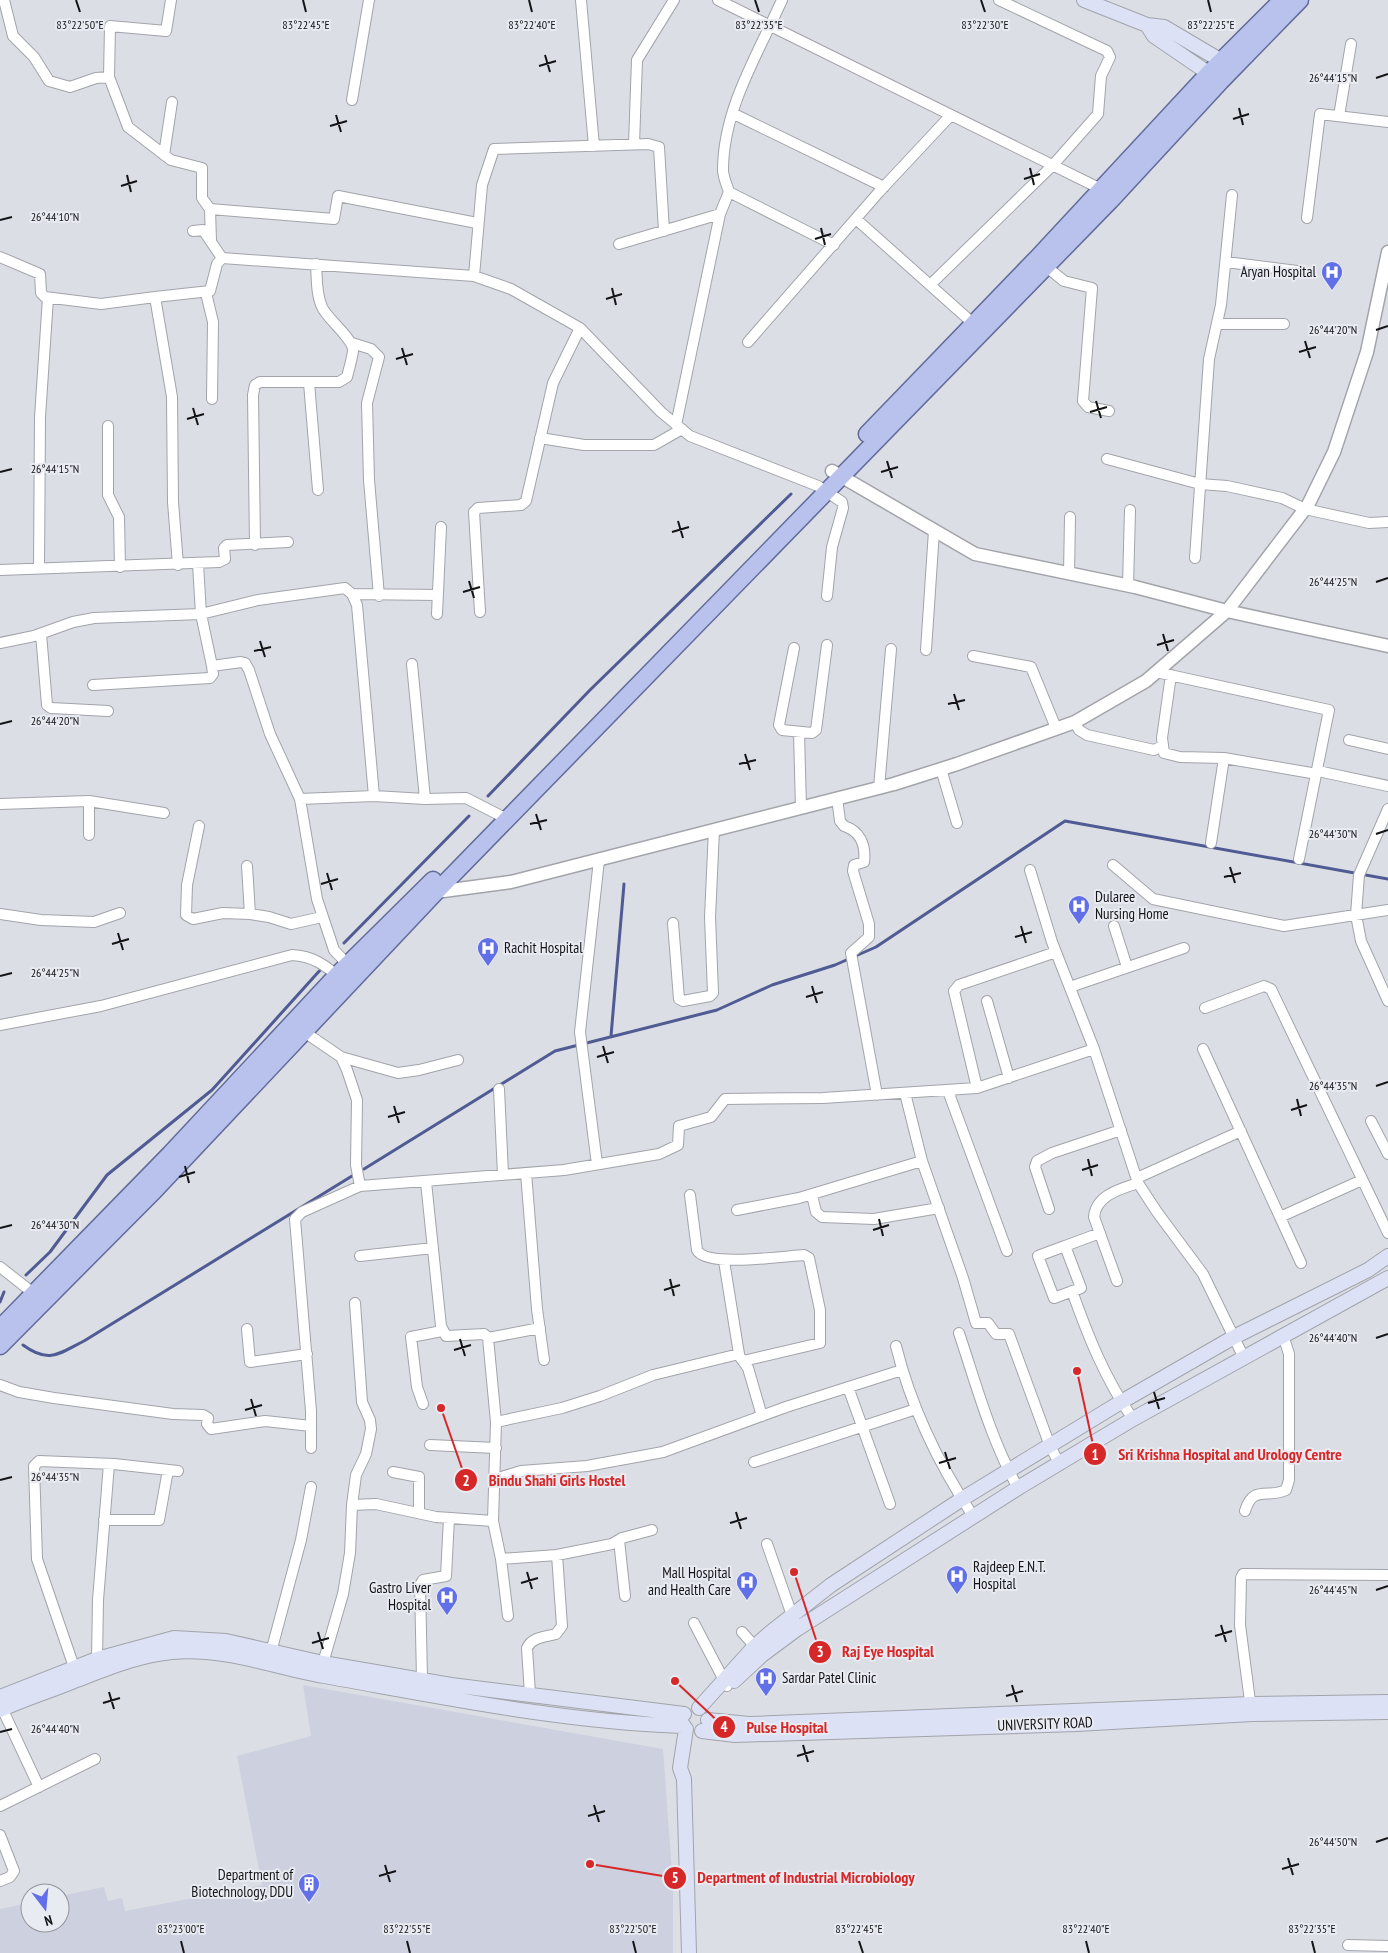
<svg xmlns="http://www.w3.org/2000/svg" width="1388" height="1953" viewBox="0 0 1388 1953" font-family="'PT Sans Narrow',sans-serif">
<style>
.built{fill:#cdd1df}
.lines{fill:none;stroke-linecap:round;stroke-linejoin:round}
.stream{stroke:#505b94;stroke-width:3}
.minor-casing{stroke:#a2a4aa;stroke-width:12}
.tertiary-casing{stroke:#a2a4aa;stroke-width:15}
.secondary-casing{stroke:#a2a4aa;stroke-width:16}
.primary-casing{stroke:#616b9a;stroke-width:19}
.minor{stroke:#fff;stroke-width:10}
.tertiary{stroke:#fff;stroke-width:12}
.secondary{stroke:#dce1f6;stroke-width:14}
.primary{stroke:#b9c2ed;stroke-width:16}
.ticks{fill:none;stroke:#141417;stroke-width:2}
.labels{text-anchor:middle;stroke-width:4;stroke-linejoin:round;paint-order:stroke}
.poi-label{font-size:15px;fill:#141417;stroke:#e9ebf2;text-anchor:end}
.street-label{font-size:15px;fill:#141417;stroke:#e9ebf2}
.ticks-label{font-size:12px;text-anchor:middle;fill:#141417;stroke:#e9ebf2;stroke-width:4;stroke-linejoin:round;paint-order:stroke}
.leader{fill:none;stroke:#d62828;stroke-width:2}
.callout-dot{fill:#d62828;stroke:#e9ebf2;stroke-width:2}
.mark-label{font-size:15px;text-anchor:middle;font-weight:bold;fill:#fff}
.callout-label{font-size:16px;text-anchor:middle;font-weight:bold;fill:#d62828;stroke:#e9ebf2;stroke-width:4;stroke-linejoin:round;paint-order:stroke}
</style>
<rect width="100%" height="100%" fill="#dcdee5"/>
<path class="built" d="M303,1685L663,1749L673,1886V1953H0V1909L30,1903V1923H60V1896L104,1887L108,1901L122,1898L125,1911L262,1885L237,1756L311,1736Z"/>
<g class="lines">
<path class="stream" d="M488,796L590,690L791,494
M344,943L469,816
M611,1036L624,884
M364,1169L555,1051L717,1010L772,985L835,965L876,947L1065,821L1388,879
M26,1275L50,1252L107,1175L212,1090L322,968
M0,1302L4,1292
M23,1345C49,1364 58,1354 84,1341L352,1176"/>
<g class="minor-casing">
<path id="minor" d="M4,0L13,36L34,57L49,81L70,87L96,78L109,77L128,127L171,160L202,168V198L210,209L211,241
M581,0L594,146
M718,0L1105,191
M782,0C758,54 723,109 723,170C723,177 727,185 729,192L834,245
M109,77L110,26L166,31L171,0
M352,100L369,0
M734,114L884,187
M1339,116L1351,44
M634,144L637,60L674,0
M164,155L172,102
M210,209L334,219L338,196L477,223
M1307,218L1320,114L1388,122
M856,219L976,326
M193,231L203,230L222,258L474,276L511,289L580,328L661,412L690,436L818,486L842,502L843,508L832,547L827,596
M619,244L720,214
M0,257L40,274L41,293L45,297L101,304L155,297
M1226,262L1297,271
M1043,264L1064,281L1092,288L1083,401L1088,407L1109,411
M474,276L482,185L494,149L648,144L659,147L664,231
M930,285L1053,165L1098,114L1101,76L1110,57L1107,51L999,0
M206,293L213,322L212,399
M1217,324H1284
M748,342L879,192L951,115
M352,343L371,349L379,357L367,403L369,480L379,596
M309,383L318,490
M676,425L720,214L729,192
M108,426V495L119,517L120,567
M540,438L584,445H654L682,429
M1107,459L1200,484L1227,486L1282,498L1305,509L1369,523L1388,522
M255,545L253,395L255,385L260,382H339L347,377C349,369 352,359 353,351C354,339 327,319 322,307C316,294 317,278 316,264
M1195,558L1209,359L1221,305L1232,195
M198,564L201,614L212,666L241,662L245,663L249,670L270,734L300,799L317,899L334,950L351,968
M178,565L173,502L172,397L155,297L210,291L217,264L222,258
M39,569L40,417L48,298
M0,570L219,562L225,559L224,548L227,545L288,542
M1069,574L1070,517
M1128,586L1130,510
M352,594L438,595
M480,612L474,512L478,508L521,505L526,501L553,383L580,328
M437,614L441,527
M41,634L47,705L51,708L108,711
M0,643L34,636L73,622L94,618L201,614L258,600L345,588L352,594L357,605L374,796
M794,648L779,725L782,730L812,733L816,730L827,645
M926,650L934,531
M973,656L1031,667L1056,728
M412,664L425,799L466,798L507,819
M1156,672L1329,710L1299,859
M1171,675L1162,738L1164,753L1180,757L1224,758L1317,774
M93,685L210,678L213,674L212,666
M1075,722L1079,730L1087,735L1154,750L1162,746
M799,733L801,808
M1349,740L1388,749
M941,769L957,823
M1318,771L1388,786
M879,788L891,649
M837,798L840,821L844,826C860,831 866,845 864,862L854,865L853,871L869,924V937L851,953L877,1095
M300,799L374,796L425,799
M89,801L164,813
M0,804L89,801V835
M1388,809L1359,875L1356,915L1361,941L1388,1001
M199,826L187,885L186,915L193,919L223,913L250,914L269,917L291,924L322,917
M1211,843L1224,758
M1113,865L1153,899L1284,926L1388,910
M247,866L250,914
M1030,870L1052,942L1094,1049L1138,1183L1157,1212L1203,1274L1243,1356
M0,914L41,920L94,922L120,913
M673,923L679,999L683,1001L710,996L713,993L710,917L714,830
M1114,926L1127,967
M1070,987L1184,948
M987,1001L1009,1078
M1205,1008L1264,986L1271,989L1388,1233
M0,1025L101,1006L292,955C313,956 325,965 341,979
M300,1029L341,1057L347,1070L357,1100L356,1165L360,1186L564,1170L659,1154L678,1145L679,1126L711,1117L725,1099L823,1098L977,1088L1094,1049
M1203,1049L1301,1263
M341,1057L398,1073L419,1070L458,1060
M977,1088L954,991L959,985L1056,952
M499,1089L503,1175
M948,1091L1007,1251
M905,1093L922,1161L963,1278L976,1323H988L996,1334H1009L1050,1446L1059,1463
M1371,1121L1388,1154
M597,1164L580,1032L599,860
M526,1173L537,1309L544,1360
M1137,1178L1241,1131
M426,1182L441,1326L446,1336L484,1334L488,1338L540,1328
M690,1195L697,1250C706,1268 785,1256 804,1255L809,1258L820,1310V1343L743,1361
M812,1195L816,1212L822,1217L874,1219L939,1208
M1049,1209L1035,1167L1037,1161L1052,1153L1121,1130
M737,1210L799,1198L922,1161
M1280,1217L1362,1180
M1065,1246L1081,1288L1054,1298L1038,1256Z
M1065,1246L1100,1233
M360,1256L433,1248
M0,1267L37,1296
M1117,1281L1094,1217C1096,1195 1120,1189 1138,1183
M1072,1291C1088,1336 1105,1379 1133,1419
M247,1329L250,1362L307,1354
M959,1333C976,1384 991,1440 1018,1488
M488,1338L496,1422L493,1521L501,1559L508,1616
M896,1346C911,1407 938,1463 973,1516
M740,1357L748,1368L762,1416
M0,1385L19,1392L54,1398L173,1414L203,1415L208,1418L207,1424L211,1429L265,1421L311,1426
M848,1387L890,1504
M423,1404L417,1387L411,1337L442,1331
M496,1422L562,1408L600,1396L653,1375L739,1354L724,1261
M430,1445L496,1448
M311,1448V1411L295,1219L302,1212L360,1186
M754,1462L916,1409
M393,1472L419,1477V1513
M495,1479L521,1471L587,1466L663,1452L786,1407L902,1370
M352,1505L356,1475L366,1454L371,1429L370,1420L362,1402L355,1303
M1245,1511C1253,1484 1268,1499 1286,1490L1289,1480V1354L1283,1335
M104,1520H159L168,1470
M619,1540L625,1596
M767,1544L794,1621
M501,1559L557,1555L612,1544L622,1538L652,1530
M694,1623L727,1686
M742,1632L758,1650
M271,1652L301,1540L311,1487
M97,1659L98,1600L109,1464
M323,1663L343,1594L350,1553L352,1505L376,1504L436,1517L493,1521
M74,1667L37,1559L34,1466L39,1461L114,1464L178,1471
M422,1679L420,1585L423,1580L446,1576L449,1518
M530,1694L527,1648C532,1637 545,1637 556,1634L562,1626L557,1555
M0,1704L39,1787
M1251,1709L1240,1625L1241,1578L1243,1574L1388,1575
M0,1806L95,1759
M0,1835L14,1871L10,1877L0,1881
M1348,1945L1388,1946"/>
</g>
<g class="tertiary-casing">
<path id="tertiary" d="M832,471L975,554L1135,587L1227,611L1388,646
M434,890L436,892L511,882L894,784L957,764L1075,722L1146,681L1227,611L1308,505L1334,452L1367,352L1388,252"/>
</g>
<g class="secondary-casing">
<path id="secondary" d="M1084,0L1147,25L1164,27L1230,66
M1147,25L1154,36L1217,79
M734,1681L762,1655L797,1629L1018,1488L1133,1419L1388,1278
M0,1697L97,1659L174,1638L226,1641L323,1663L451,1685L684,1714
M699,1708L754,1647L771,1632L831,1585L962,1499L1121,1402L1234,1337L1368,1270L1388,1256
M0,1710C24,1699 50,1691 74,1681C106,1669 138,1655 172,1652C223,1647 274,1667 324,1676C443,1697 563,1722 684,1726
M708,1720L749,1724L1250,1704L1388,1702
M686,1729L680,1768L684,1779L689,1953
M702,1731L735,1735L1077,1724L1252,1714L1388,1712"/>
</g>
<g class="primary-casing">
<path id="primary" d="M867,434L1038,257L1208,74L1282,0
M0,1328L170,1154L337,975L433,880
M0,1346L155,1190L436,892L1111,200L1221,81L1300,0"/>
</g>
<use href="#minor" class="minor"/>
<use href="#tertiary" class="tertiary"/>
<use href="#secondary" class="secondary"/>
<use href="#primary" class="primary"/>
</g>
<path class="ticks" d="M76,0L80,12M303,0L306,12M529,0L532,12M755,0L759,12M981,0L985,12M1208,0L1211,12M545,55L550,72M539,66L556,61M1376,78L1388,74M1239,108L1243,125M336,115L341,132M1233,119L1249,114M330,126L347,121M1030,168L1034,185M127,175L131,192M1024,179L1040,174M121,186L137,181M0,220L12,217M821,228L825,245M815,239L831,234M612,288L616,305M606,299L622,294M1376,330L1388,326M1305,341L1310,358M402,348L407,365M1299,352L1316,347M396,359L413,354M1096,401L1101,418M193,408L198,425M1090,412L1107,407M187,419L204,414M887,461L892,478M0,472L12,469M881,472L898,467M678,521L683,538M672,532L689,527M469,581L474,598M1376,582L1388,578M463,592L480,587M1163,634L1168,651M260,641L265,657M1157,645L1174,640M254,651L271,647M954,694L959,710M948,704L965,700M0,724L12,721M745,754L750,770M739,764L756,760M536,814L541,830M530,824L547,820M1376,834L1388,830M1230,867L1235,883M327,873L332,890M1224,877L1241,873M321,884L338,879M1021,926L1026,943M118,933L123,950M1015,937L1032,932M112,944L129,939M0,976L12,973M812,986L817,1003M806,997L823,992M603,1046L608,1063M597,1057L614,1052M1376,1086L1388,1082M1297,1099L1301,1116M394,1106L399,1123M1291,1110L1307,1105M388,1117L405,1112M1088,1159L1092,1176M185,1166L189,1183M1082,1170L1098,1165M179,1177L195,1172M879,1219L883,1236M0,1228L12,1225M873,1230L889,1225M670,1279L674,1296M664,1290L680,1285M1376,1338L1388,1334M460,1339L465,1356M454,1350L471,1345M1154,1392L1159,1409M251,1399L256,1416M1148,1403L1165,1398M245,1410L262,1405M945,1452L950,1469M939,1463L956,1458M0,1480L12,1477M736,1512L741,1529M730,1523L747,1518M527,1572L532,1589M521,1583L538,1578M1376,1590L1388,1586M1221,1625L1226,1642M318,1632L323,1649M1215,1636L1232,1631M312,1643L329,1638M1012,1685L1017,1702M109,1692L114,1709M1006,1696L1023,1691M103,1703L120,1698M0,1732L12,1729M803,1745L808,1762M797,1756L814,1751M594,1805L599,1822M588,1816L605,1811M1376,1842L1388,1838M1288,1858L1293,1875M385,1865L390,1882M1282,1869L1299,1864M379,1876L396,1871M181,1941L184,1953M407,1941L410,1953M633,1941L636,1953M859,1941L863,1953M1086,1941L1089,1953M1312,1941L1315,1953"/>
<defs>
<g id="hospital-pin" transform="scale(1.125)"><path d="M0 17L-7.5 6A9.5 9.5 0 1 1 7.5 6Z" fill="#6170e8" stroke="#e9ebf2"/><path d="M-5-5h3v3.5h4V-5h3V5h-3V1.5h-4V5h-3Z" fill="#fff"/></g>
<g id="building-pin" transform="scale(1.125)"><path d="M0 17L-7.5 6A9.5 9.5 0 1 1 7.5 6Z" fill="#6170e8" stroke="#e9ebf2"/><path d="M-4-6H4V6H1V3H-1V6H-4ZM-2.5-4.3h1.7v1.8h-1.7ZM.8-4.3h1.7v1.8H.8ZM-2.5-1h1.7V.8h-1.7ZM.8-1h1.7V.8H.8Z" fill="#fff"/></g>
</defs>
<g fill-rule="evenodd">
<use href="#hospital-pin" x="1332" y="272"/>
<use href="#hospital-pin" x="1079" y="906"/>
<use href="#hospital-pin" x="488" y="948"/>
<use href="#hospital-pin" x="957" y="1576"/>
<use href="#hospital-pin" x="747" y="1582"/>
<use href="#hospital-pin" x="447" y="1597"/>
<use href="#hospital-pin" x="766" y="1678"/>
<use href="#building-pin" x="309" y="1884"/>
</g>
<g class="labels">
<g class="poi-label">
<text x="1316" y="277">Aryan Hospital</text>
<text x="1095" y="902" text-anchor="start">Dularee<tspan x="1095" dy="17">Nursing Home</tspan></text>
<text x="504" y="953" text-anchor="start">Rachit Hospital</text>
<text x="973" y="1572" text-anchor="start">Rajdeep E.N.T.<tspan x="973" dy="17">Hospital</tspan></text>
<text x="731" y="1578">Mall Hospital<tspan x="731" dy="17">and Health Care</tspan></text>
<text x="431" y="1593">Gastro Liver<tspan x="431" dy="17">Hospital</tspan></text>
<text x="782" y="1683" text-anchor="start">Sardar Patel Clinic</text>
<text x="293" y="1880">Department of<tspan x="293" dy="17">Biotechnology, DDU</tspan></text>
</g>
<g class="street-label">
<text transform="translate(1045 1724) rotate(-2)" y="5">UNIVERSITY ROAD</text>
</g>
</g>
<g class="ticks-label">
<text x="80" y="29">83°22'50"E</text>
<text x="306" y="29">83°22'45"E</text>
<text x="532" y="29">83°22'40"E</text>
<text x="759" y="29">83°22'35"E</text>
<text x="985" y="29">83°22'30"E</text>
<text x="1211" y="29">83°22'25"E</text>
<text x="1333" y="82">26°44'15"N</text>
<text x="55" y="221">26°44'10"N</text>
<text x="1333" y="334">26°44'20"N</text>
<text x="55" y="473">26°44'15"N</text>
<text x="1333" y="586">26°44'25"N</text>
<text x="55" y="725">26°44'20"N</text>
<text x="1333" y="838">26°44'30"N</text>
<text x="55" y="977">26°44'25"N</text>
<text x="1333" y="1090">26°44'35"N</text>
<text x="55" y="1229">26°44'30"N</text>
<text x="1333" y="1342">26°44'40"N</text>
<text x="55" y="1481">26°44'35"N</text>
<text x="1333" y="1594">26°44'45"N</text>
<text x="55" y="1733">26°44'40"N</text>
<text x="1333" y="1846">26°44'50"N</text>
<text x="181" y="1933">83°23'00"E</text>
<text x="407" y="1933">83°22'55"E</text>
<text x="633" y="1933">83°22'50"E</text>
<text x="859" y="1933">83°22'45"E</text>
<text x="1086" y="1933">83°22'40"E</text>
<text x="1312" y="1933">83°22'35"E</text>
</g>
<path class="leader" d="M1077 1371L1095 1454M441 1408L466 1480M794 1572L820 1652M675 1681L724 1727M590 1864L675 1878"/>
<g class="callout-dot">
<circle cx="1077" cy="1371" r="5"/>
<circle cx="441" cy="1408" r="5"/>
<circle cx="794" cy="1572" r="5"/>
<circle cx="675" cy="1681" r="5"/>
<circle cx="590" cy="1864" r="5"/>
<circle cx="1095" cy="1454" r="12"/>
<circle cx="466" cy="1480" r="12"/>
<circle cx="820" cy="1652" r="12"/>
<circle cx="724" cy="1727" r="12"/>
<circle cx="675" cy="1878" r="12"/>
</g>
<g class="mark-label">
<text x="1095" y="1460">1</text>
<text x="466" y="1486">2</text>
<text x="820" y="1657">3</text>
<text x="724" y="1732">4</text>
<text x="675" y="1883">5</text>
</g>
<g class="callout-label">
<text x="1230" y="1460">Sri Krishna Hospital and Urology Centre</text>
<text x="557" y="1486">Bindu Shahi Girls Hostel</text>
<text x="888" y="1657">Raj Eye Hospital</text>
<text x="787" y="1733">Pulse Hospital</text>
<text x="806" y="1883">Department of Industrial Microbiology</text>
</g>
<g transform="translate(45 1908) rotate(164)"><circle r="24" fill="#e9ebf2" stroke="#94959a"/>
<path d="M0-4L9 19L0 12L-9 19Z" fill="#6170e8"/>
<text y="-8" font-size="14" font-weight="bold" text-anchor="middle" fill="#141417">N</text>
</g>
</svg>
